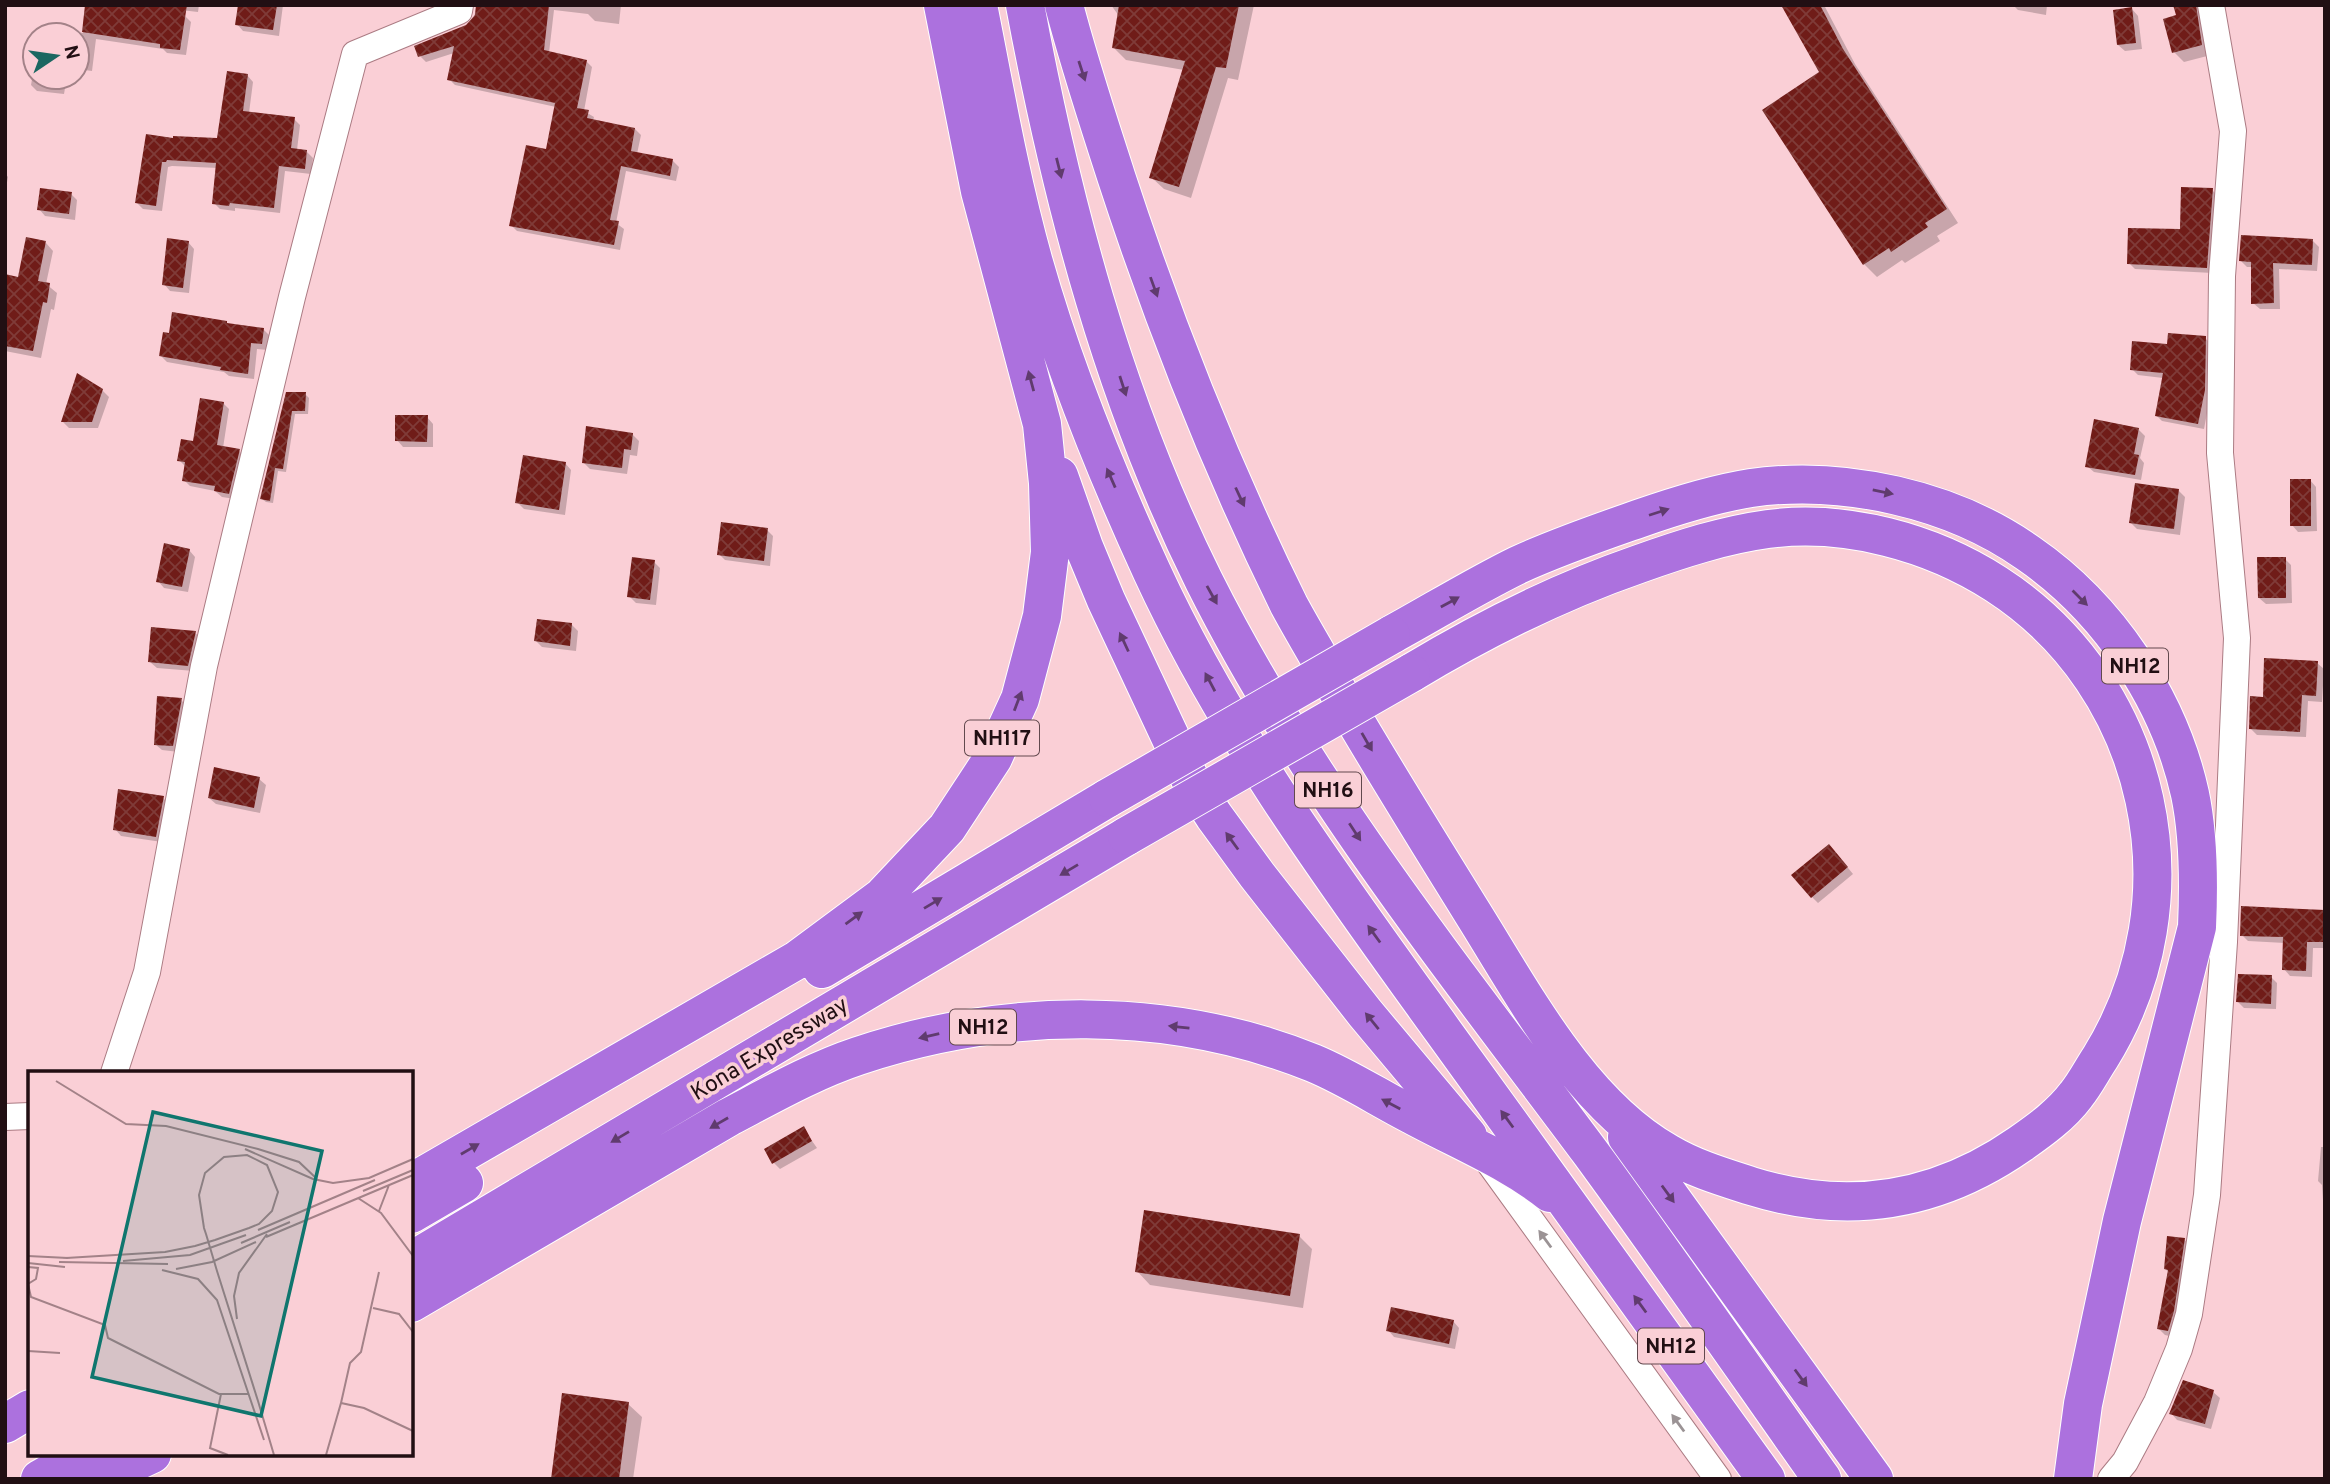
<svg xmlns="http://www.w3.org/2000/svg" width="2330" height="1484" viewBox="0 0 2330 1484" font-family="Overpass,sans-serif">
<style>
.shadow{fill:#0003}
.building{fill:url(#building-cross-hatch)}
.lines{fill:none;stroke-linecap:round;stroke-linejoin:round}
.minor-casing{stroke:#ab7b83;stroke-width:28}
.highway-casing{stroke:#fff;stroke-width:40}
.minor{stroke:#fff;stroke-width:26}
.highway{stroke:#ac71de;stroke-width:38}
.highway-bridge-casing{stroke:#fff;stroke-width:40;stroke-linecap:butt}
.highway-bridge{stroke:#ac71de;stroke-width:38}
.oneway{fill:#603b6e}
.oneway2{fill:#9b9395}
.labels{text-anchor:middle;stroke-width:7;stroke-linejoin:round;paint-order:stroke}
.shield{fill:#facfd6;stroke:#62494e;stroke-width:2}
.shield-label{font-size:21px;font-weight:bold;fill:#210f13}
.street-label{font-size:23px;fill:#210f13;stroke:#facfd6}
.inset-road{fill:none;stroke:#a38288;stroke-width:2}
.view{fill:#0f766e;fill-opacity:0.15;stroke:#0f766e;stroke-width:3.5}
.inset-edge{fill:none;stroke:#210f13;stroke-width:3.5}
</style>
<defs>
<pattern id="building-cross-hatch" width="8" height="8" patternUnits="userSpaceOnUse" patternTransform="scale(1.75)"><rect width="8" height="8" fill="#701c18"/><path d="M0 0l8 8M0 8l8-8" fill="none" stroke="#7f3b38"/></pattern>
</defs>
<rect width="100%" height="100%" fill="#facfd6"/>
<path class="shadow" d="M87,5L185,16L191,22L186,55L167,53L163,49L96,39L92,71L77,69V35H39L41,27L83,33Z
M176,5H199L198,12L181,10Z
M240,5H283L279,36L243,31L237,24Z
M477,5H621L619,24L595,21L588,14L554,10L549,53L586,61L592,67L584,111L594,117L593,121L635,129L641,135L637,154L673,161L679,167L676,181L626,171L616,223L624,229L620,250L517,231L511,225L547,151L556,107L455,85L449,79L454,53L426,62L420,56L473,21Z
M1111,5H1254L1238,80L1228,78L1191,198L1164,189L1151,177L1184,70L1126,60L1114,48L1119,16Z
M1783,5H1824L1855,64L1958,223L1937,236L1940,241L1905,263L1902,260L1877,277L1864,264L1822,73Z
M2013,5H2047L2046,15L2018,10Z
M2175,5H2204L2211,55L2184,62L2174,52L2178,17Z
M2132,9L2138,16L2142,49L2125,51L2118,45Z
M35,62V77H67L64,94L37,91L31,85Z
M247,75L253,82L249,113L294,119L300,125L297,150L306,151L313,158L311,174L285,171L280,213L235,208V211L220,209L214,203L218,168L172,166L168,167L162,211L143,209L137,203L175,140H219Z
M5,173L8,177L5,193Z
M2212,190L2218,196L2213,273L2135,269L2129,263L2182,231Z
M71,194L77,200L75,220L45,216L39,209Z
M2312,240L2319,247L2317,271L2279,269L2280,309H2260L2253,303V267H2247L2241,261Z
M188,242L194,249L189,293L170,291L164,284Z
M46,243L53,251L46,284L57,293L54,310L51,309L41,358L5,351V283L20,279Z
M263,329L270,336L268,350L257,349L254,379L229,376L224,372L167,362L161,356Z
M2205,338L2211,344L2210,397L2204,429L2162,421L2156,415L2163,378L2138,375L2132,369L2168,346Z
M102,390L109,397L98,428H69L63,422Z
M287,393L305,394L309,398L308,414H295L286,472L278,471L273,503L266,502L262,499Z
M223,403L229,409L223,448L239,451L245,457L235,499L222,497L215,491L190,486L184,480L186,467L179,460Z
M427,417L433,424V447H403L397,440Z
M2138,429L2145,436L2140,458L2144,463L2141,480L2094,472L2087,466Z
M632,434L639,441L637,456L630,455L627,474L590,469L584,463Z
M565,463L571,470L565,515L524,509L517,502Z
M2310,480L2316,487L2317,531L2298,532L2292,525Z
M2178,490L2185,497L2180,535L2137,529L2131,523Z
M767,530L773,536L770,566L725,560L719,554Z
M189,550L195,557L188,592L164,588L158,581Z
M2285,559L2291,565L2292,603L2266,604L2259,598Z
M654,562L660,568L656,605L636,603L629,596Z
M572,625L578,631L576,651L542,647L536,641Z
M195,633L202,639L194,671L157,668L150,662Z
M2317,663L2324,669L2322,702L2308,701L2306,737L2257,735L2251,729L2264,699Z
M181,700L187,706L179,752L162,750L155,744Z
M259,779L266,785L260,813L216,804L209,798Z
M163,798L169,804L162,842L121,836L115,829Z
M1835,852L1853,874L1818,903L1812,897Z
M2325,912V948H2313L2312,977L2290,976L2284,969L2285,943L2248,941L2242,935Z
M2271,977L2277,983L2276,1009L2244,1008L2238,1002Z
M803,1128L817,1148L780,1169L774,1163Z
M2321,1147H2325V1232L2322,1185L2318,1181Z
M1299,1236L1312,1249L1303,1308L1150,1285L1137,1271Z
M2184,1239L2190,1246L2174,1337L2165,1335L2159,1329L2170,1273L2165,1269Z
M1453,1321L1459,1328L1455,1349L1394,1337L1388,1330Z
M2213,1392L2220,1398L2211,1429L2177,1420L2171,1413Z
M628,1404L642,1417L633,1479H553Z"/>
<path class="building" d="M85,5H187L180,50L160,48V44L82,32Z
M238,5H277L273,30L235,25Z
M476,5H549L544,50L587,60L577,108L589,110L587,118L635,128L631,151L673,159L670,176L621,166L610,220L619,221L614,245L509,226L526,145L546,149L555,103L447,80L454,46L418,57L414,46L466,25L475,15Z
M1119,5H1239L1226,68L1216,67L1179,187L1149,178L1185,61L1112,48Z
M1781,5H1820L1843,49L1947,209L1925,223L1928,227L1891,252L1889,248L1863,265L1762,110L1819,72Z
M2173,5H2196L2202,45L2172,53L2163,19L2176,15Z
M2132,7L2136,43L2117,45L2113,10Z
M227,71L248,74L243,111L295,117L291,148L307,150L305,169L279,166L274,208L230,203L229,206L212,204L216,163L167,160L166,162H162L156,206L135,203L146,134L173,138V136L217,138Z
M2181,187L2213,188L2207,268L2127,264L2128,228L2180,229Z
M40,188L72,192L69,214L37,210Z
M2241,235L2313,239L2312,265L2273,263L2274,303L2251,304V262L2239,261Z
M26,237L46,241L38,281L50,283L47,303L43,302L33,351L5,346V274L18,277Z
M167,238L189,241L183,288L162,285Z
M172,312L227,321V323L264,328L262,344L251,343L248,374L220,370L221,367L159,356L163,332L169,333Z
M2168,333L2206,336L2205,390L2198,424L2155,416L2163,373L2130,370L2132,341L2167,344Z
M77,373L103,389L92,422H61Z
M286,392H306L305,411H292L283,469L275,468L270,501L260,499Z
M200,398L224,402L217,445L240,449L229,494L214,491L215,486L182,481L185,462L177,461L181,439L193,441Z
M395,415H428L427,442L395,441Z
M2094,419L2139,428L2134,454L2139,455L2135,475L2085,467Z
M586,426L633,433L631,450L624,449L622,468L582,463Z
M523,455L566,462L559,510L515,503Z
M2290,479H2311V526H2290Z
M2135,483L2179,489L2174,529L2129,523Z
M721,522L768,528L764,561L717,555Z
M164,543L190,549L182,587L156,582Z
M632,557L655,560L650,600L627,597Z
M2257,557H2286V598H2258Z
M537,619L572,623L570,646L534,641Z
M151,627L196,631L188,666L148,662Z
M2264,658L2318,661L2316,696L2302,695L2300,732L2249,729L2250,696L2263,697Z
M157,696L182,698L173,746L154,745Z
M214,767L260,777L254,808L208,798Z
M118,789L164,796L156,837L113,830Z
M1829,844L1848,867L1811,898L1791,875Z
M2241,906L2325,910V942H2307L2306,971L2282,970L2283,937L2240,936Z
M2238,974L2272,975L2271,1004L2236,1002Z
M804,1126L812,1141L772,1164L764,1149Z
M1144,1210L1300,1234L1290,1296L1135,1272Z
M2167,1236L2185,1238L2174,1311L2168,1331L2157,1329L2168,1270L2164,1269Z
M1391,1307L1454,1320L1449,1344L1386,1331Z
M2183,1380L2214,1390L2205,1424L2169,1414Z
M562,1393L629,1402L619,1479H551Z"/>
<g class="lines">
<g class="minor-casing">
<path id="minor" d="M114,1073L147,972L204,666L292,297L355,54L459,11L460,5
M5,1117L30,1116
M1485,1157L1718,1479
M2111,1479L2125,1462L2157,1402L2179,1349L2189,1314L2207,1195L2224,942L2237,638L2220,453L2222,276L2233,131L2211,5"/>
</g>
<g class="highway-casing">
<path id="highway" d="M978,5C995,91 1010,178 1034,263C1064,369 1106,472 1152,572C1228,737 1337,884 1443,1031C1551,1180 1658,1329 1766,1479
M1025,5C1062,203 1114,400 1204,581C1307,787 1453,968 1590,1152C1669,1260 1745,1370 1822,1479
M1064,5C1079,63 1098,120 1116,176C1164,323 1221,467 1289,605C1303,631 1319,657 1333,683C1378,761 1425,836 1472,912C1524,995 1581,1104 1668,1153C1693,1168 1723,1177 1751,1186C1847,1216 1937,1202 2020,1144C2040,1130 2061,1115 2076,1095C2085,1084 2092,1070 2100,1058C2199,899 2154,686 1996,584C1931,542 1846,519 1768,529C1724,535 1681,549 1639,564C1558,592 1484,629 1411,673
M1059,476L1084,547L1106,600L1190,779L1214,816L1257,875L1365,1013L1468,1136
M1391,635C1433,612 1475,586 1518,565C1557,547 1598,533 1638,519C1675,506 1713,494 1751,488C1843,475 1952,499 2028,553C2108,608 2169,699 2190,794C2199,837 2199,883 2197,927L2122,1221L2083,1404L2073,1479
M822,969L1108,798
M1627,1137L1874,1479
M411,1183L797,960L882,897L947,828L993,758L1020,699L1042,616L1050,552L1048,483L1042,424L980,191L943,5
M411,1214L464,1183
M411,1261L1127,836
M411,1303L729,1117C771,1095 813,1071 858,1056C1005,1007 1169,1005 1313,1063C1347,1077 1379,1098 1412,1115C1458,1140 1508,1160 1550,1193
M5,1424L30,1409
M40,1479L84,1454
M99,1479L152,1454"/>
</g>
<use href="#minor" class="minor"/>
<use href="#highway" class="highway"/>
<g class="highway-bridge-casing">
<path id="highway-bridge" d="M1108,798L1391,635
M1127,836L1411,673"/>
</g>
<use href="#highway-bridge" class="highway-bridge"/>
</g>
<defs><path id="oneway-solid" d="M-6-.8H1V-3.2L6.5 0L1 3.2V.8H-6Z" transform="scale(1.75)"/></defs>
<g class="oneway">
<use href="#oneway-solid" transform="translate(1082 71) rotate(72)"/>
<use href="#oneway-solid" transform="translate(1059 168) rotate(76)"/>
<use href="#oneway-solid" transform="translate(1154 287) rotate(70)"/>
<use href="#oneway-solid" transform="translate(1031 381) rotate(-105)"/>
<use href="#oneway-solid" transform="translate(1123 386) rotate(72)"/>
<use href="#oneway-solid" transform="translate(1111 478) rotate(-114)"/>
<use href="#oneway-solid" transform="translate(1883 492) rotate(12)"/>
<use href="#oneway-solid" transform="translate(1240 497) rotate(65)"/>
<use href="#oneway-solid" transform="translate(1659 512) rotate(-18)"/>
<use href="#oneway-solid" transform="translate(1212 595) rotate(61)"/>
<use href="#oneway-solid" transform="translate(2080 598) rotate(45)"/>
<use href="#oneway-solid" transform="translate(1450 602) rotate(-29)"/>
<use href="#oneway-solid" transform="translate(1124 642) rotate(-115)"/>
<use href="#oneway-solid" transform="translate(1210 682) rotate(-118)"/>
<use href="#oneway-solid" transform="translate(1018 701) rotate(-69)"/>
<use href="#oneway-solid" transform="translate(1367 742) rotate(60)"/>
<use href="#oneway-solid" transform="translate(1355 832) rotate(57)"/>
<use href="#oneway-solid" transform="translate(1232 841) rotate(-126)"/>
<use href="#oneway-solid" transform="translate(1069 870) rotate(149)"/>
<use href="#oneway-solid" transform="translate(933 903) rotate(-31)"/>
<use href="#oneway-solid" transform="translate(854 918) rotate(-36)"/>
<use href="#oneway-solid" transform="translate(1374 934) rotate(-126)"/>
<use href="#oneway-solid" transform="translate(1372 1021) rotate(-129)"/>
<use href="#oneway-solid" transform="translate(1179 1027) rotate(-174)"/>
<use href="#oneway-solid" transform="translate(929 1036) rotate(167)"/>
<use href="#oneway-solid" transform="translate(1391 1104) rotate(-152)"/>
<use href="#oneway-solid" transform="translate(1507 1119) rotate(-126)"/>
<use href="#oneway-solid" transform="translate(719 1123) rotate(150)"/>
<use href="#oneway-solid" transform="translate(620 1137) rotate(149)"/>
<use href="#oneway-solid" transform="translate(470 1149) rotate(-30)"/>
<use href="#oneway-solid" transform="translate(1668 1194) rotate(54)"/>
<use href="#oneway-solid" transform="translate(1640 1304) rotate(-126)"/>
<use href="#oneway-solid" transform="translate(1801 1378) rotate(54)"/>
</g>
<g class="oneway2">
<use href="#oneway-solid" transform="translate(1545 1239) rotate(-126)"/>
<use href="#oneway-solid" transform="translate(1678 1423) rotate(-126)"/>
</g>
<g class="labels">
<g class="shield">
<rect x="2102" y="648.5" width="66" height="35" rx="5"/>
<rect x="965" y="720.5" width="74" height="35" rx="5"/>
<rect x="1295" y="772.5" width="66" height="35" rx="5"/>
<rect x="950" y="1009.5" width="66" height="35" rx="5"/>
<rect x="1638" y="1328.5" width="66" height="35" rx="5"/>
</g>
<g class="shield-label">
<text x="2135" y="673">NH12</text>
<text x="1002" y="745">NH117</text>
<text x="1328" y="797">NH16</text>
<text x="983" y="1034">NH12</text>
<text x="1671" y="1353">NH12</text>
</g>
<g class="street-label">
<text transform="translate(769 1048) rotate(-31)" y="8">Kona Expressway</text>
</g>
</g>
<g transform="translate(28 1071)">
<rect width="385" height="385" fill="#facfd6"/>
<path class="inset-road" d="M28,10L98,53L138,55L230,78L271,91L289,108M217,78L285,108L305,112L341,107L385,88M335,120L385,99M330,127L353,142L385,185M351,140L361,114M230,159L347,109M238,166L385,104M213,172L262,151M0,185L40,187M38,187L137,181L167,175L187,169L221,157L231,153L244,140L250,121L239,94L219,84L196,86L177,102L171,124L176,157L178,163L189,200L230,330L246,384M95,190L162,184L218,164M31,191L140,193M0,192L37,196M0,196L10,197L8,208L0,213L3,226L77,254L80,267L191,323H220M148,198L184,191L228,171M134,199L170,208L189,229L236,369M345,237L371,243L385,261M209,248L206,225L211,202L239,163M0,280L32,282M193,323L182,377L200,384M313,332L322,292L333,281L351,201M298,384L313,332L336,337L385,360"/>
<path class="view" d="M125,41L294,80L233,345L64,306Z"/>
<rect width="385" height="385" class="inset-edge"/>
</g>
<rect width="2330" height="1484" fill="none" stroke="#210f13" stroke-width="14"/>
<g transform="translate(56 56) rotate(77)"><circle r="33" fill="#facfd6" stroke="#a38288" stroke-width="2"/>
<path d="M0-5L12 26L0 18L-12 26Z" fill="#1b6761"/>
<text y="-10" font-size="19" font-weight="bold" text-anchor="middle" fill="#210f13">N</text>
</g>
</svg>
